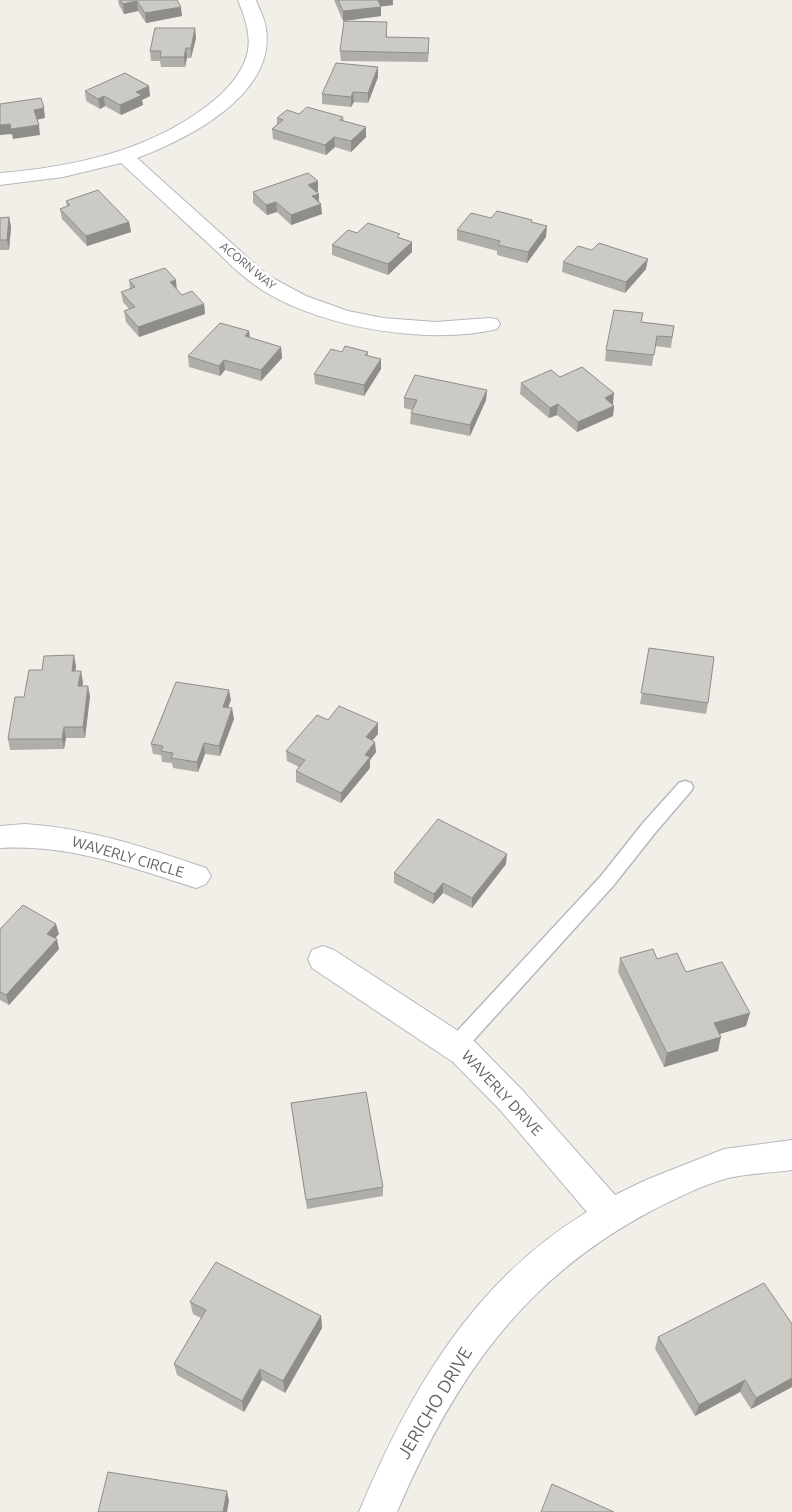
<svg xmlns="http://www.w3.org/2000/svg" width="792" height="1512" viewBox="0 0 792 1512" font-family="Ubuntu,sans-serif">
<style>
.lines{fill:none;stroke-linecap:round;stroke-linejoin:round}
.lane-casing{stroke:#b5b8bc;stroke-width:3}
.street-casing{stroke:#b5b8bc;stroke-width:2}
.lane{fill:#fff;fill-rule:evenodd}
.street{fill:#fff;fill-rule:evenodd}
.wall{fill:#afaea9}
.shaded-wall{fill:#8f8d8a}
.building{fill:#cccac5;stroke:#8f8d8a}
.labels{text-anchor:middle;stroke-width:5;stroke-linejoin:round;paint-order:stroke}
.far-street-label{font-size:12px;fill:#5f6368;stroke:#fff}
.street-label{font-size:15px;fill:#5f6368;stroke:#fff}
.near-street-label{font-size:18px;fill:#5f6368;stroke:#fff}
</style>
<rect width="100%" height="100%" fill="#f1efe8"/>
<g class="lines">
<g class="lane-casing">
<path id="lane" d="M685,781L691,783L693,787L691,791L655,833L613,886L463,1052L456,1054L449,1052L447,1046L449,1040L601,876L643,823L679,783Z"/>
</g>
<g class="street-casing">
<path id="street" d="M238,0H256C259,9 265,19 266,29C276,95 187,139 137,158L267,275L306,296L348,311L383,318L435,322L489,318L497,319L500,324L497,329C427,346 311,327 252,283C237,272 224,258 210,245C180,218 151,190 121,163L63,177L0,185V173C73,167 148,151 207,106C224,93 241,76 247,55C252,36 245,18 238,0Z
M25,824C88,828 147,848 206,868L211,876L206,884L196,888C130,867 70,844 0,848V826Z
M323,946L334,950L475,1042L523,1091L615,1195L646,1180L724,1149L792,1140V1170C771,1173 749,1173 728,1178C702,1185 675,1199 651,1211C522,1279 453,1381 397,1512H359C409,1392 473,1281 587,1212L501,1111L453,1062L312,968L308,959L312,950Z"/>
</g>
<use href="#lane" class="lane"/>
<use href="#street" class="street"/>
</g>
<path class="wall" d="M118,0H177L182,16L146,23L138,11L124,14L119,5Z
M334,0H393V5L381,6V16L343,21Z
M387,32V37L429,48L428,62L341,61L340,51Z
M196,38L191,58H187L185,67H161L160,61H151L150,51Z
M378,77L368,103L354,102L351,107L322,104V94Z
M85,91L150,96L142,100L143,105L121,115L105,106L100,109L86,101Z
M299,114L343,117L344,121L366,127V137L351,152L335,147L326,155L273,139L272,129L277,124V118Z
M318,181V192H317L322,214L291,225L277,212L267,215L253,203V192Z
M66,201L129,222L131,232L87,246L62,219L60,209L67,207Z
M9,217L11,227L9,250H0V218Z
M491,218L532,220V223L546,237L527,263L497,255V251L457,240V230Z
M357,233L400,238L412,242V252L388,275L332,255V245Z
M592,250L646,269L625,293L562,272L563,262Z
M129,280L177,290L182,295L204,304L205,314L139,337L126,322L124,311L129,309L123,302L121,292L130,289Z
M642,322L674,326L671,348L655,346L652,366L605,361L606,350Z
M249,331L250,338L281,347L282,358L261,381L225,370L220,376L189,367L188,356Z
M342,352H368V356L381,359V369L364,396L315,384L314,374Z
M560,377L613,404L614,406L613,416L577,432L557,415L549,418L520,394L521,383Z
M487,390L486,400L470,436L410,424L411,413L412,410L404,408V398Z
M649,648L708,703L706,714L640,704Z
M76,666L75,671L83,682L82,686L90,696L85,738H66L64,749L10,750L8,739L24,697L42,670Z
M231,700L228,708L234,719L220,756L205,754L198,772L173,768L172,763L162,762L161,755L153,754L151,744Z
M328,720L378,723V734L372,740L376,752L370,760V768L341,803L296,782V771L299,767L287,761L286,751Z
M506,864L472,908L443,893L433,904L394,883V873Z
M0,929L59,934L55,938L59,949L9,1005L0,1000Z
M620,958L657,959L686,972L746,1026L720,1034L718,1051L664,1067L618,972Z
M291,1103L383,1187V1196L307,1209Z
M190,1302L321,1316L322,1328L285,1393L262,1380L244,1412L177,1375L174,1364L201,1318L193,1314Z
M792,1324V1387L751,1409L740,1392L695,1416L655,1349L658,1337Z"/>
<path class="shaded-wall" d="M377,0H393V5L377,7Z
M137,1L138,11L124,14L123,4Z
M181,7L182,16L146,23L145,13Z
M381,7V16L343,21V11Z
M195,28L196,38L191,58V48Z
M186,48L187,58L185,67L184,57Z
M378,67V77L368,103V93Z
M149,86L150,96L142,100L143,105L121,115L120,105L136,92Z
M353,92L354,102L351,107V97Z
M104,96L105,106L100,109L98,99Z
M44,108L45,118L36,120L34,110Z
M10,124L12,134L0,135V125Z
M39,125L40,135L13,139L11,129Z
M366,127V137L351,152V141Z
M334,137L335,147L326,155L325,145Z
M318,181V192L309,195L308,185Z
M319,194V204L312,196Z
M276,202L277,212L267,215L266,205Z
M321,204L322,214L291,225V215Z
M9,217L11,227L9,250L7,240Z
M129,222L131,232L87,246L86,236Z
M547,226L546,237L527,263L528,252Z
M412,242V252L388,275V264Z
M648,259L646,269L625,293L626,282Z
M176,280L177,291L170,282Z
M204,304L205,314L139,337L138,327Z
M249,331L250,342L245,336Z
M281,347L282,358L261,381V370Z
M381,359V369L364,396V385Z
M224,360L225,370L220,376L219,366Z
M487,390L486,400L470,436V425Z
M614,393L613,404L603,408L605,398Z
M558,404L557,415L549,418L550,408Z
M614,406L613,416L577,432L578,422Z
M74,655L76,666L74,682L72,671Z
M81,671L83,682L81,697L78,686Z
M88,686L90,696L85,738L83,727Z
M229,690L231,700L224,717L223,707Z
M232,708L234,719L220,756L219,746Z
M378,723V734L366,748V737Z
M64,727L66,738L64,749L62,739Z
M375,742L376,752L370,760V768L341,803V793L365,755Z
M204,743L205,754L198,772L197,762Z
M507,854L506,864L472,908V898Z
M443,883V893L433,904L434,894Z
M56,924L59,934L50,944L47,934Z
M57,939L59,949L9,1005L6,995Z
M750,1013L746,1026L710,1037L714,1023Z
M721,1037L718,1051L664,1067L667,1053Z
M321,1316L322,1328L285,1393L283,1381Z
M260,1369L262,1380L244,1412L242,1401Z
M792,1378V1387L751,1409L756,1398Z
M745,1380L740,1392L695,1416L699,1405Z
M227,1491L229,1501L227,1512H223Z"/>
<path class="building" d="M120,0H177L181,7L145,13L137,1L123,4Z
M338,0H378L381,7L343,11Z
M344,21L387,22L386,37L429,38L428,53L340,51Z
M155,28H195L191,48H186L184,57H160L161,51H150Z
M336,63L378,67L368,93L353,92L351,97L322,94Z
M125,73L149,86L136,92L142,95L120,105L104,96L98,99L85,91Z
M41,98L44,108L34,110L39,125L11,129L10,124L0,125V104Z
M307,107L343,117L340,120L366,127L351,141L334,137L325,145L272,129L283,120L277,118L287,110L299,114Z
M308,173L318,181L308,185L319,194L312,196L321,204L291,215L276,202L266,205L253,192Z
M98,190L129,222L86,236L60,209L70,205L66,201Z
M497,211L532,220L531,222L547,226L528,252L498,245L500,241L457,230L471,213L491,218Z
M9,217L7,240H0V218Z
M368,223L400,234L397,237L412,242L388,264L332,245L348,230L357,233Z
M599,243L648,259L626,282L563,262L578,246L592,250Z
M165,268L176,280L170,282L182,295L192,291L204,304L138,327L124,311L135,307L121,292L135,287L129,280Z
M614,310L643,313L641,322L674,326L672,337L657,336L654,355L606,350Z
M220,323L249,331L245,336L281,347L261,370L224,360L219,366L188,356Z
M345,346L368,352L365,355L381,359L364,385L314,374L331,349L342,352Z
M582,367L614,393L605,398L614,406L578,422L558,404L550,408L521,383L551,370L560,377Z
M415,375L487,390L470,425L411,413L417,400L404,398Z
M649,648L714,657L708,703L641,693Z
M74,655L72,671H81L78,686H88L83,727H64L62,739H8L15,697H24L29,670H42L44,656Z
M176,682L229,690L223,707L232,708L219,746L204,743L197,762L171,758L173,753L161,751L163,746L151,744Z
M339,706L378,723L366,737L375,742L365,755L370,757L341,793L296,771L305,760L286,751L317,715L328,720Z
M438,819L507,854L472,898L443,883L434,894L394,873Z
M23,905L56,924L47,934L57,939L6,995L0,992V929Z
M653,949L657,959L677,953L686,972L722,962L750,1013L714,1023L721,1037L667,1053L620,958Z
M366,1092L383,1187L306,1200L291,1103Z
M216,1262L321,1316L283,1381L260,1369L242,1401L174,1364L206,1310L190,1302Z
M764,1283L792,1324V1378L756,1398L745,1380L699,1405L658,1337Z
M108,1472L227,1491L223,1512H98Z
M552,1484L614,1512H541Z"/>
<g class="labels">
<g class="far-street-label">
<text transform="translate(248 266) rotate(39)" y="4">ACORN WAY</text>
</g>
<g class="street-label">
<text transform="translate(128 857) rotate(16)" y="5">WAVERLY CIRCLE</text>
<text transform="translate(502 1093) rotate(47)" y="5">WAVERLY DRIVE</text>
</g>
<g class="near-street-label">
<text transform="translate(435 1403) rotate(-59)" y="6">JERICHO DRIVE</text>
</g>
</g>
</svg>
